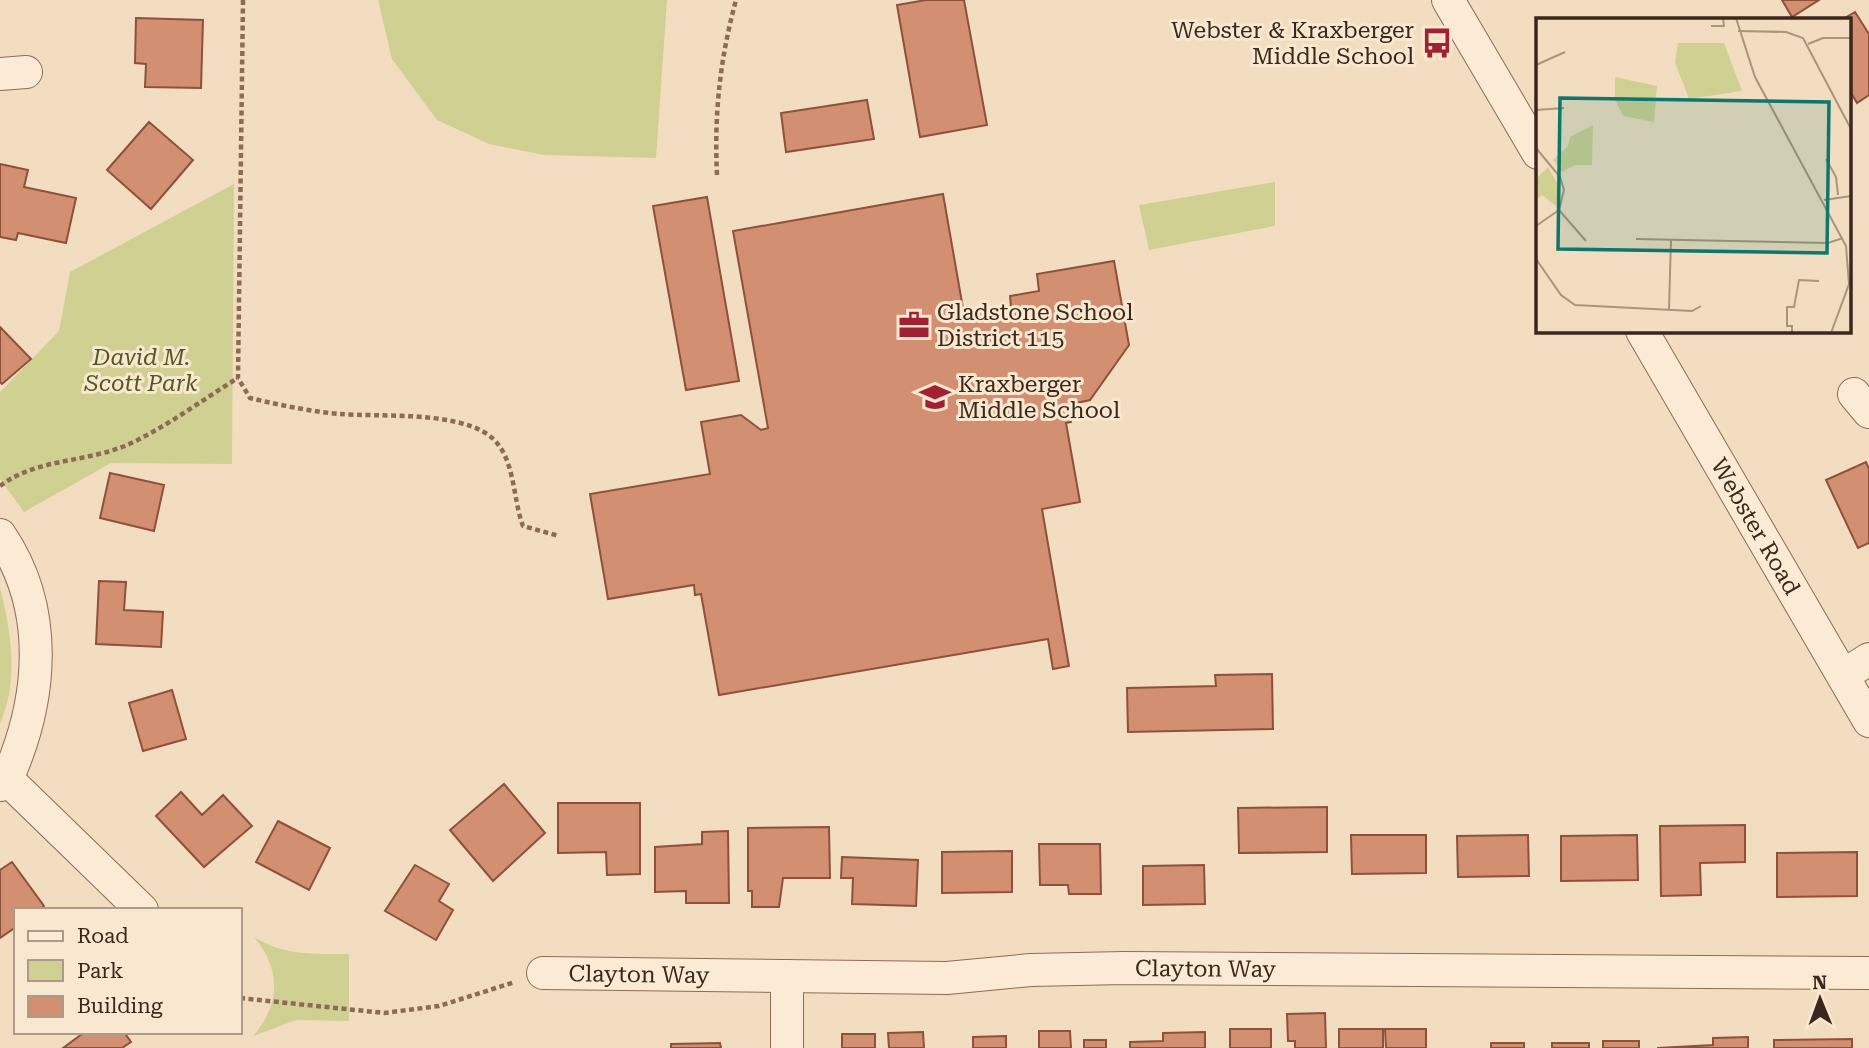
<svg xmlns="http://www.w3.org/2000/svg" width="1869" height="1048" viewBox="0 0 1869 1048" font-family="'Roboto Serif',serif">
<style>
.green{fill:#d1d093}
.building{fill:#d38f72;stroke:#8e513a;stroke-width:2}
.lines{fill:none;stroke-linecap:round;stroke-linejoin:round}
.minor-casing{stroke:#8c6c56;stroke-width:34}
.path{stroke:#8c6c56;stroke-width:4.5;stroke-dasharray:5 3.5;stroke-linecap:butt}
.minor{stroke:#fcebd4;stroke-width:32}
.labels{text-anchor:middle;stroke-width:6;stroke-linejoin:round;paint-order:stroke}
.poi-label{font-size:23px;fill:#3b271c;stroke:#f8e8d0;text-anchor:start}
.park-label{font-size:23px;font-style:italic;fill:#525921;stroke:#f8e8d0}
.street-label{font-size:23px;fill:#3b271c;stroke:#f8e8d0}
.inset-road{fill:none;stroke:#a9947e;stroke-width:2}
.view{fill:#0f766e;fill-opacity:0.15;stroke:#0f766e;stroke-width:3.5}
.inset-edge{fill:none;stroke:#3b271c;stroke-width:3.5}
</style>
<rect width="100%" height="100%" fill="#f2ddc0"/>
<path class="green" d="M378,0H667L656,158L544,155L489,144L437,120L392,59Z
M1275,182V226L1149,250L1139,205Z
M234,184L232,464L111,463L24,512L0,479V392L59,331L70,272Z
M0,588C11,631 19,681 0,724Z
M254,937C285,956 314,954 349,954V1021L296,1020L253,1036C281,1004 281,969 254,937Z"/>
<path class="building" d="M926,0H964L987,125L920,137L897,5Z
M1782,0H1819L1792,17Z
M1855,12L1869,34V95L1857,103L1850,91V19H1843Z
M136,18L203,20L201,88L145,87L146,64L135,63Z
M867,100L874,139L786,152L781,113Z
M149,122L193,160L151,209L107,170Z
M0,164L28,170L24,187L76,198L66,243L18,233L16,240L0,237Z
M943,194L964,314L1011,306L1010,296L1039,291L1037,274L1114,261L1129,345L1090,400L1068,405L1071,422L1066,423L1080,502L1042,509L1069,666L1053,669L1048,639L719,695L701,594L695,595L694,585L608,599L590,494L710,474L701,422L741,415L761,430L768,428L733,231Z
M707,197L739,381L686,390L653,206Z
M0,327L31,359L2,384L0,382Z
M1866,462L1869,469V543L1858,548L1826,480Z
M110,473L164,485L154,531L100,518Z
M99,581L126,582L124,610L163,612L161,647L96,644Z
M1272,674L1273,729L1128,732L1127,688L1216,686L1215,675Z
M172,690L186,739L143,751L129,703Z
M504,784L545,833L493,881L450,830Z
M181,792L202,815L223,795L252,826L204,867L156,816Z
M558,803H640V874L607,875L606,852L558,853Z
M1327,807V852L1239,853L1238,808Z
M278,821L330,848L309,890L256,862Z
M1745,825V862L1700,863L1701,895L1661,896L1660,826Z
M829,827L830,878H783L779,907H752V891H748V828Z
M728,831L729,903H686V891L655,892V847L702,844V832Z
M1351,835H1426V873L1352,874Z
M1528,835L1529,876L1458,877L1457,836Z
M1637,835L1638,880L1561,881V836Z
M1039,844H1100L1101,894H1069L1068,885H1040Z
M1012,851V892L942,893V852Z
M1857,852V896L1777,897V853Z
M842,857L918,860L916,906L852,904L853,878H841Z
M12,862L44,906L40,910H16V927L0,938V870Z
M415,865L449,884L439,901L453,910L436,940L385,911Z
M1204,865L1205,904L1143,905V866Z
M1325,1013L1326,1048H1295V1041H1288L1287,1014Z
M1230,1029H1271V1048H1230Z
M1339,1029H1383V1048H1339Z
M1385,1029H1426V1048H1386Z
M1039,1031H1070L1071,1048H1039Z
M80,1032H124L131,1042L122,1048H63L82,1034Z
M923,1032L924,1048H889L888,1033Z
M1205,1032V1048H1130V1042L1163,1041V1033Z
M842,1034H875V1048H842Z
M1006,1036V1048H973V1037Z
M1748,1037V1048H1657L1713,1045V1038Z
M1852,1039V1048H1774V1040Z
M1084,1040H1106V1048H1084Z
M1603,1041H1639V1048H1603Z
M720,1043L721,1048H671V1044Z
M1491,1043H1524V1048H1491Z
M1552,1043H1589V1048H1552Z"/>
<g class="lines">
<g class="minor-casing">
<g id="minor">
<path d="M1448,0L1538,153"/>
<path d="M0,74L26,72"/>
<path id="s1" d="M1642,331L1869,721"/>
<path d="M1854,394L1869,412"/>
<path d="M0,535C51,610 42,701 7,779L0,785"/>
<path d="M1844,675L1869,659"/>
<path d="M7,779L142,910"/>
<path id="s2" d="M543,973L947,978L1031,970L1124,968L1869,973"/>
<path d="M787,1048V976"/>
</g>
</g>
<path class="path" d="M243,0L238,378L250,398C279,405 309,411 339,414C380,417 452,411 487,434C516,453 512,498 523,526L559,536
M717,175C714,114 720,59 736,0
M0,486C37,458 85,463 127,445C165,428 202,400 238,378
M240,998L384,1013L439,1006L515,982"/>
<use href="#minor" class="minor"/>
</g>
<defs>
<g id="bus-bare" transform="scale(2.415)"><path d="M-5-6H5V4H4V6H2V4H-2V6H-4V4H-5ZM-3.5-4V0h7V-4ZM-3.5 1.2v1.5H-2V1.2ZM2 1.2v1.5H3.5V1.2Z" fill="#a12132" stroke="#f8e8d0" stroke-width="2.5" paint-order="stroke"/></g>
<g id="office-bare" transform="scale(2.415)"><path d="M-6-3h4V-5.5h4V-3h4V5H-6ZM-1-4.5V-3h2v-1.5ZM-6 0V1H6V0Z" fill="#a12132" stroke="#f8e8d0" stroke-width="2.5" paint-order="stroke"/></g>
<g id="school-bare" transform="scale(2.415)"><path d="M0-5L7-2L0 1L-7-2ZM-4 1L0 2.5L4 1V4Q0 6-4 4Z" fill="#a12132" stroke="#f8e8d0" stroke-width="2.5" paint-order="stroke"/></g>
</defs>
<g fill-rule="evenodd">
<use href="#bus-bare" x="1437" y="43"/>
<use href="#office-bare" x="914" y="325"/>
<use href="#school-bare" x="935" y="397"/>
</g>
<g class="labels">
<g class="poi-label">
<text x="1414" y="38" text-anchor="end">Webster &amp; Kraxberger<tspan x="1414" dy="26">Middle School</tspan></text>
<text x="937" y="320">Gladstone School<tspan x="937" dy="26">District 115</tspan></text>
<text x="958" y="392">Kraxberger<tspan x="958" dy="26">Middle School</tspan></text>
</g>
<g class="park-label">
<text x="141" y="365">David M.<tspan x="141" dy="26">Scott Park</tspan></text>
</g>
<g class="street-label">
<text dy="8" stroke="none"><textPath href="#s1" startOffset="226">Webster Road</textPath></text>
<text dy="8" stroke="none"><textPath href="#s2" startOffset="663">Clayton Way</textPath></text>
<text dy="8" stroke="none"><textPath href="#s2" startOffset="96">Clayton Way</textPath></text>
</g>
</g>
<g transform="translate(1536 18)">
<rect width="315" height="315" fill="#f2ddc0"/>
<path d="M142,25H188L206,73L153,81L139,44ZM79,59L121,68L118,104L87,98L79,81ZM57,107L56,147H39L26,154L17,142L32,128L34,119ZM12,149L24,170L20,188L6,177L0,181V161Z" fill="#d1d093"/>
<path class="inset-road" d="M200,0L219,59L310,228L313,266L295,315M175,8H188L187,0M202,13L250,14L267,20L315,111M272,26L287,20H315M0,47L29,34M0,92L28,90M0,130L24,159L28,172L23,192L0,208M290,141L300,159L302,177M288,182L315,178M23,192L50,223M100,221L292,225L307,220M0,241L25,277L39,287L156,293L165,288M133,291L135,222M256,315V308H251V289H258L263,262L283,263"/>
<path class="view" d="M24,80L293,84L291,235L22,231Z"/>
<rect width="315" height="315" class="inset-edge"/>
</g>
<rect x="14" y="908" width="228" height="126" fill="#f8e8d0" stroke="#ac9b88" stroke-width="2"/>
<rect x="28" y="931" width="35" height="10" fill="#fcebd4" stroke="#ac9b88" stroke-width="2"/>
<text x="77" y="943" font-size="21" fill="#3b271c">Road</text>
<rect x="28" y="960" width="35" height="21" fill="#d1d093" stroke="#ac9b88" stroke-width="2"/>
<text x="77" y="978" font-size="21" fill="#3b271c">Park</text>
<rect x="28" y="996" width="35" height="21" fill="#d38f72" stroke="#ac9b88" stroke-width="2"/>
<text x="77" y="1013" font-size="21" fill="#3b271c">Building</text>
<g transform="translate(1820 999) rotate(359)" stroke="#f8e8d0" stroke-width="5" paint-order="stroke">
<path d="M0-5L12 26L0 18L-12 26Z" fill="#3b271c"/>
<text y="-10" font-size="19" font-weight="bold" text-anchor="middle" fill="#3b271c">N</text>
</g>
</svg>
